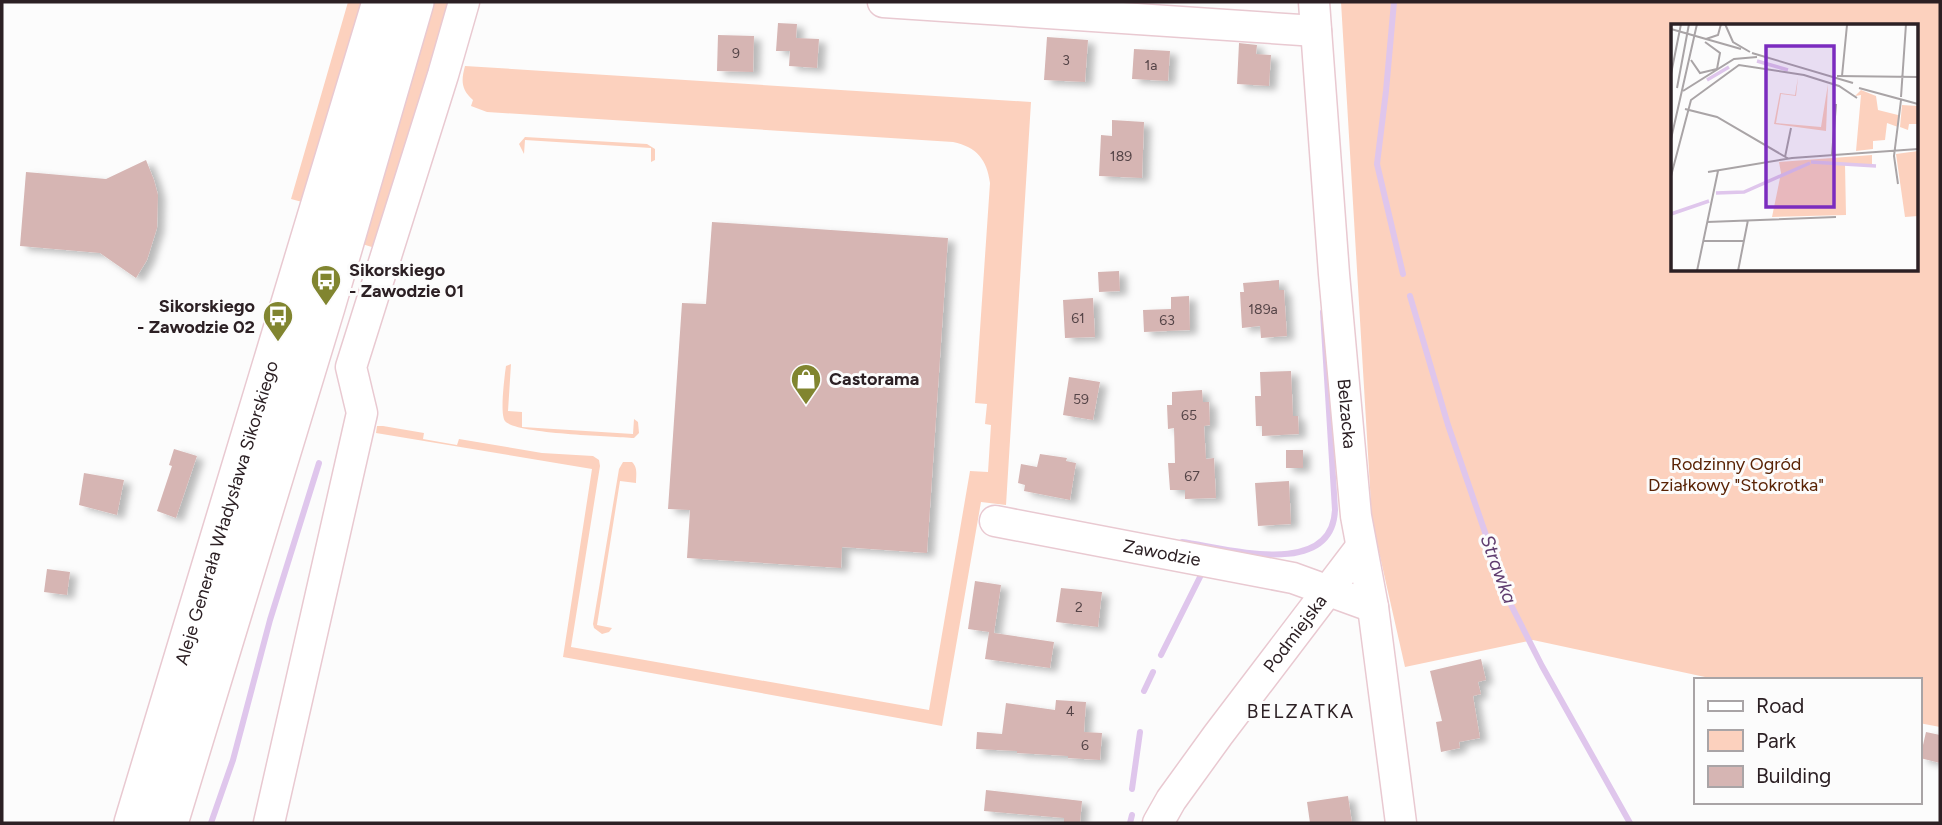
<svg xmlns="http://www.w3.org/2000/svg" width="1942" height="825" viewBox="0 0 1942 825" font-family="Figtree,sans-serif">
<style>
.green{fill:#fcd1be;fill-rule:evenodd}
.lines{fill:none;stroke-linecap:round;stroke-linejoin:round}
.stream{stroke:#dfc6ec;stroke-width:6}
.building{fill:#d6b5b3;filter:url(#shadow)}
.minor-casing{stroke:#e9c9d1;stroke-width:33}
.major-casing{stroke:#e9c9d1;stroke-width:40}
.minor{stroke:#fff;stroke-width:30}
.major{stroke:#fff;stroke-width:37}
.labels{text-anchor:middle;stroke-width:6;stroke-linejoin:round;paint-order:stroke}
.number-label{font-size:14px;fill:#564548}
.poi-label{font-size:18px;font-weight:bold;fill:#2c2024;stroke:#fcfcfc;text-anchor:start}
.street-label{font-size:18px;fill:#2c2024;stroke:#fcfcfc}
.park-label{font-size:18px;fill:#592305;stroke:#fcfcfc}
.water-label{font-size:19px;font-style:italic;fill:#603d6f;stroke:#fcfcfc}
.neighbourhood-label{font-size:19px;letter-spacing:2px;fill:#2c2024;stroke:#fcfcfc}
.inset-river{fill:none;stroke:#dfc6ec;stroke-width:3.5}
.inset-road{fill:none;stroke:#a9a4a6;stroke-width:2}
.view{fill:#7b2cbf;fill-opacity:0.15;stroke:#7b2cbf;stroke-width:3.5}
.inset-edge{fill:none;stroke:#2c2024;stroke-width:3.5}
</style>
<defs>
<filter id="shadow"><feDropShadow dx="7" dy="4" stdDeviation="3.5" flood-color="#0004"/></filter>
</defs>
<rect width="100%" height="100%" fill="#fcfcfc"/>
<path class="green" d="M348,2H367L306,203L291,199Z
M427,2H448L375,248L359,243Z
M1341,2H1940V727L1919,723V680H1719L1533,640L1405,667L1372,521ZM1672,26H1916V270H1672Z
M465,66L1031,102L1006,505L981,502L942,726L563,657L592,469L376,433L377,426H383L424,433L423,439L457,445L459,439L542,453L593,456L599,460L600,466L571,647L929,710L970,471L988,472L991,425L985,424L987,404L975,403L990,183C987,160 977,147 953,142L487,112L471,106L473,100C461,89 461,81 465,66Z
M525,137L647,144L655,149V160L651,162V148L525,140L524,154L519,144Z
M511,364L508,411L522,412V427L633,434L634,419L638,422L639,433L634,438C613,436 515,434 505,421C500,414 504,383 505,373L506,366Z
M623,462H632C638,468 636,474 636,483L620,481L597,625L612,628L609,632L602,634L594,628L593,624L619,469Z"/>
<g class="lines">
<path class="stream" d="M1394,2L1386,91L1377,164L1403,274
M1410,296L1448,425L1508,599L1542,666L1630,823
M1182,542C1226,548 1332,580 1335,510L1323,312
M1161,655L1204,569
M1144,691L1153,672
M1132,789L1140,732
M211,823L233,760L270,620L319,463
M1130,823L1132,815"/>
</g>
<path class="building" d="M778,23L797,24L796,38L819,39L817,68L789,66L790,51H776Z
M718,35L754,36L753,72L717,71Z
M1047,37L1088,40L1085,82L1044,80Z
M1239,43L1257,45L1256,54L1271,55L1269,86L1237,84Z
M1134,49L1170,51L1168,81L1132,79Z
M1112,120L1144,122L1142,178L1099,176L1101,135L1112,136Z
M146,160L154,180L158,195L157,228L147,260L136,278L100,253L20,246L26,172L106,179Z
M712,222L948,238L927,553L842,547L841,568L687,558L690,510L668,509L682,303L706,304Z
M1119,271L1120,291L1099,292L1098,272Z
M1279,280V290H1284L1287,336L1261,338L1260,326L1242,328L1240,292H1244L1243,283Z
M1189,296L1190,330L1144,332L1143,310L1171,309V297Z
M1093,298L1095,337L1065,338L1063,300Z
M1291,371L1293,416H1298L1299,434L1262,436V426H1256L1255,396H1261L1260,372Z
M1069,377L1100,382L1093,420L1063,415Z
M1202,390L1203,402H1209L1210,425L1204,426L1206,459L1214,458L1216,498L1185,499V490H1170L1168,463H1175L1174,428L1168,429L1167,405H1172V392Z
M174,449L197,456L176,518L157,511L172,466L169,465Z
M1286,450H1303V468H1286Z
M1040,454L1067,458L1066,461L1076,463L1070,500L1024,491L1025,485L1018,483L1021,464L1037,467Z
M84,473L124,480L117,515L79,505Z
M1289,481L1291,524L1258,526L1255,483Z
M47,569L70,572L67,595L44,592Z
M975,581L1001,585L994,633L1054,642L1050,668L985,659L989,632L968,629Z
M1061,588L1102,592L1098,627L1056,622Z
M1481,659L1486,680L1478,682L1481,694L1473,696L1480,738L1459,742L1460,748L1441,752L1436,722L1442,721L1430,671Z
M1056,700L1086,702L1084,732L1102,733L1100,760L1068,758V756L1017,753V751L976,749L977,732L1002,734L1006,703L1055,710Z
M1926,732L1940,735V763L1920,758Z
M986,790L1082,801L1080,823H1064V818L984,811Z
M1348,796L1352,823H1310L1307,802Z"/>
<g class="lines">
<g class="minor-casing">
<g id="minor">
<path d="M883,2L1316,31"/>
<path id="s1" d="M1314,2L1334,274L1356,516L1373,607L1401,823"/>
<path id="s2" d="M995,521L1293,578L1373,607"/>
<path d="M269,823L362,413L351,367L443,75L464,2"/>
<path id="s3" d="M1158,823L1171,800L1218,735L1361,547"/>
</g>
</g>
<g class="major-casing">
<g id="major">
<path id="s4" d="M133,823L381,2"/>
<path d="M169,823L326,307L415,2"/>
</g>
</g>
<use href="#minor" class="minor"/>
<use href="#major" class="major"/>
</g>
<defs>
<g id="bus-pin" transform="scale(1.575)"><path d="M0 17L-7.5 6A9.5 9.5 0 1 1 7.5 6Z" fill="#818530" stroke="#fcfcfc"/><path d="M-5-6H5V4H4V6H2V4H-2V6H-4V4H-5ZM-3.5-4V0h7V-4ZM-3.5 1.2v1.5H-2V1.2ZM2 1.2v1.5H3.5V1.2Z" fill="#fff"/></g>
<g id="shop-pin" transform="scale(1.575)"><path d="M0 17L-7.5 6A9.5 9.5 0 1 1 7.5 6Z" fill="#818530" stroke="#fcfcfc"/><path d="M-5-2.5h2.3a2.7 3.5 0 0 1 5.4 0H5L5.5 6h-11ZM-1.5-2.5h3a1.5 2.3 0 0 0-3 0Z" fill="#fff"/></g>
</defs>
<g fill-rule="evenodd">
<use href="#bus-pin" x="326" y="280"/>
<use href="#bus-pin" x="278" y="316"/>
<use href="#shop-pin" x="806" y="379"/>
</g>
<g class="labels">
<g class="number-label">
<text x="736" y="58">9</text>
<text x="1066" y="65">3</text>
<text x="1151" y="70">1a</text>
<text x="1121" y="161">189</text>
<text x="1263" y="314">189a</text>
<text x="1078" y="323">61</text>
<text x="1167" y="325">63</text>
<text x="1081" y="404">59</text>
<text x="1189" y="420">65</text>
<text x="1192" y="481">67</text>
<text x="1079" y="612">2</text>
<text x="1070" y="716">4</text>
<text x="1085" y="750">6</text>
</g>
<g class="poi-label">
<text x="349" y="276">Sikorskiego<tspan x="349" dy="21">- Zawodzie 01</tspan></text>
<text x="255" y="312" text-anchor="end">Sikorskiego<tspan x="255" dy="21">- Zawodzie 02</tspan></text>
<text x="829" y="385">Castorama</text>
</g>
<g class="street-label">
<text dy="6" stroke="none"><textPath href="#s1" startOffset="413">Belzacka</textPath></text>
<text dy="6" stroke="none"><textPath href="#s4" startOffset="324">Aleje Generała Władysława Sikorskiego</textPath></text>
<text dy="6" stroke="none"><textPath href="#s2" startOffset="170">Zawodzie</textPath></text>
<text dy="6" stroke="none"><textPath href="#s3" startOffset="234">Podmiejska</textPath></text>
</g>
<g class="park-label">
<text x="1736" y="470">Rodzinny Ogród<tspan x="1736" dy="21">Działkowy "Stokrotka"</tspan></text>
</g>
<g class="water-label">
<text transform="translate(1499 569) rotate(70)" y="7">Strawka</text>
</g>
<g class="neighbourhood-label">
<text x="1301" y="718">BELZATKA</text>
</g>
</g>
<g transform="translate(1671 24)">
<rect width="247" height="247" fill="#fcfcfc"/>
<path d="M127,53L125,72L110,70L105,99L150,103L157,60L155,107L103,100L109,69L124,71ZM190,66L205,72L207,86L227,91V103L216,99L214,116L202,117V125L185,127L190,71L184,72ZM231,81L247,82V100H238L237,106L229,103ZM247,127V192L234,193L225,130ZM201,131V141L174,140L175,191L101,193L110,149L108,138Z" fill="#fcd1be"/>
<path class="inset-river" d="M86,37L117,46M36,56L58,43M140,138L205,142M45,169L73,168L139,139M0,190L38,177"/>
<path class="inset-road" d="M54,0L62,18L79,28M0,5L70,25M35,15L47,11L50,0M81,29L182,59M20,36L29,49L46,45L49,29L34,18M0,50L10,0M166,52L247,53M171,52L176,1M6,64L18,0M188,64L247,80M12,67L63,35L86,33M230,73L235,0M14,85L46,93L118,135M0,115L26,0M161,131L165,80M114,133L120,104M37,148L121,134L247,125M0,152L20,76L68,41L133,51L168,62L186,74M227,160L223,132L230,76M36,198L165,193M33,217H73M26,247L47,147M67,247L77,196"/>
<path class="view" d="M95,22H163V183H95Z"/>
<rect width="247" height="247" class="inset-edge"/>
</g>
<rect width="1942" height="825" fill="none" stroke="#2c2024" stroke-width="7"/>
<rect x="1694" y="678" width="228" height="126" fill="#fcfcfc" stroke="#a9a4a6" stroke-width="2"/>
<rect x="1708" y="701" width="35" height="10" fill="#ffffff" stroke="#a9a4a6" stroke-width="2"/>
<text x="1756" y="713" font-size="21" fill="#2c2024">Road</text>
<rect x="1708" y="730" width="35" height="21" fill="#fcd1be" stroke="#a9a4a6" stroke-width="2"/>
<text x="1756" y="748" font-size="21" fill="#2c2024">Park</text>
<rect x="1708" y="766" width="35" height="21" fill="#d6b5b3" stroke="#a9a4a6" stroke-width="2"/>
<text x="1756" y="783" font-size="21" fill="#2c2024">Building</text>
</svg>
